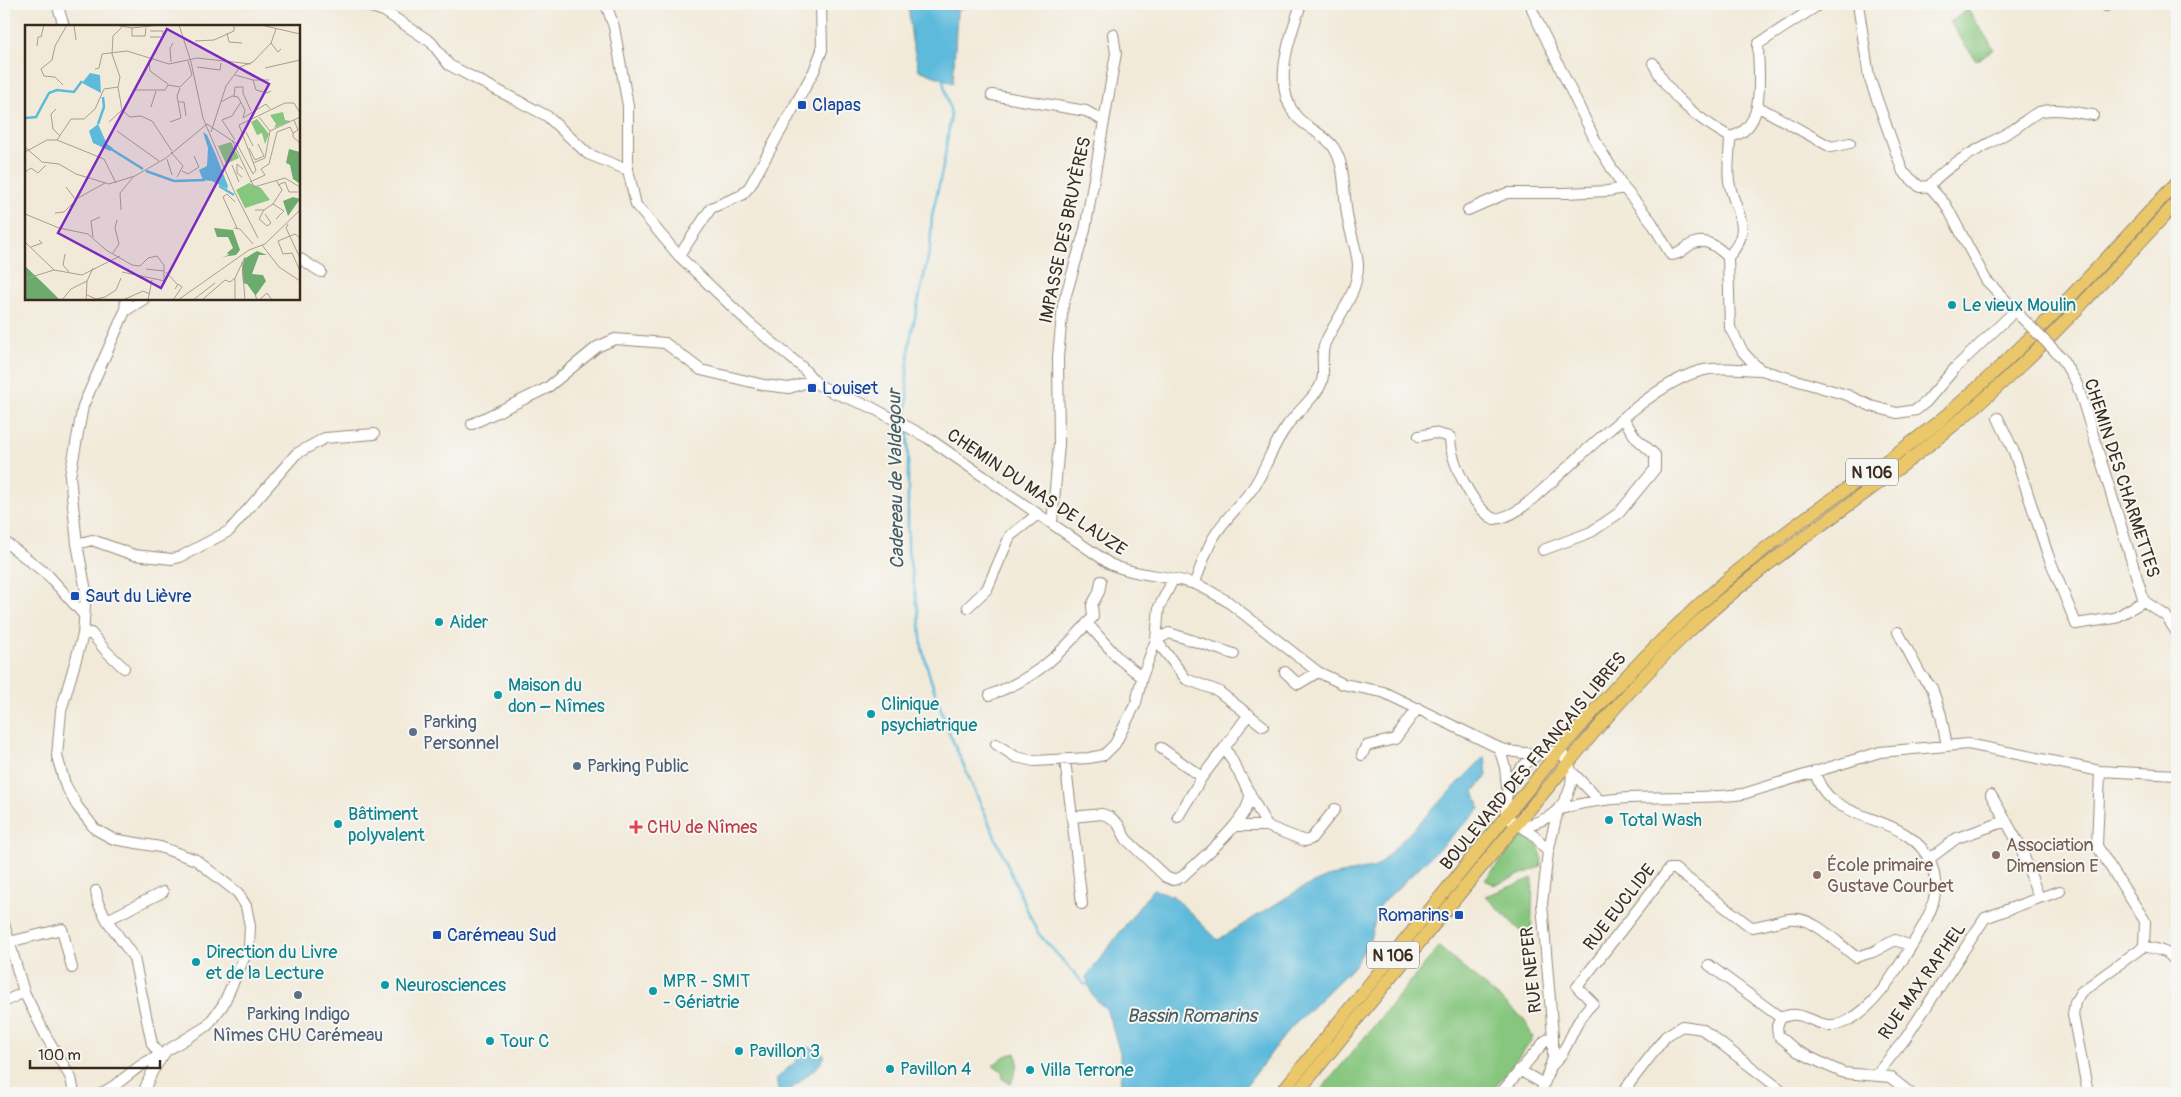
<svg xmlns="http://www.w3.org/2000/svg" width="2181" height="1097" viewBox="0 0 2181 1097" font-family="Pangolin,sans-serif">
<style>
.green{fill:#86c67e;stroke:#60784e}
.water{fill:#5dbadb;stroke:#4c727c}
.lines{fill:none;stroke-linecap:round;stroke-linejoin:round}
.stream{stroke:#5dbadb;stroke-width:2.5}
.minor-casing{stroke:#968a7c;stroke-width:12}
.major-casing{stroke:#968a7c;stroke-width:14}
.minor{stroke:#fff;stroke-width:10}
.major{stroke:#eac769;stroke-width:12}
.minor-bridge-casing{stroke:#968a7c;stroke-width:12;stroke-linecap:butt}
.minor-bridge{stroke:#fff;stroke-width:10}
.transit-dot{fill:#1a4fb4;stroke:#f6f6f2;stroke-width:2}
.culture-dot{fill:#0f9aa8;stroke:#f6f6f2;stroke-width:2}
.service-dot{fill:#5c6f8a;stroke:#f6f6f2;stroke-width:2}
.health-dot{fill:#e0444e;stroke:#f6f6f2;stroke-width:2}
.education-dot{fill:#8d6e63;stroke:#f6f6f2;stroke-width:2}
.labels{text-anchor:middle;stroke-width:4;stroke-linejoin:round;paint-order:stroke}
.shield{fill:#f6f6f2;stroke:#73675e;stroke-width:1}
.shield-label{font-size:16px;font-weight:bold;fill:#3b2a1e}
.transit-label{font-size:18px;fill:#164399;stroke:#f6f6f2;text-anchor:start}
.street-label{font-size:18px;fill:#3b2a1e;stroke:#f6f6f2}
.culture-label{font-size:18px;fill:#0d838f;stroke:#f6f6f2;text-anchor:start}
.service-label{font-size:18px;fill:#4e5e75;stroke:#f6f6f2;text-anchor:start}
.health-label{font-size:18px;fill:#be3a42;stroke:#f6f6f2;text-anchor:start}
.education-label{font-size:18px;fill:#785e54;stroke:#f6f6f2;text-anchor:start}
.water-label{font-size:19px;font-style:italic;fill:#475c60;stroke:#f6f6f2}
.inset-river{fill:none;stroke:#5dbadb;stroke-width:2.5}
.inset-road{fill:none;stroke:#a99d8e;stroke-width:1}
.view{fill:#7b2cbf;fill-opacity:0.15;stroke:#7b2cbf;stroke-width:2.5}
.inset-edge{fill:none;stroke:#3b2a1e;stroke-width:2.5}
</style>
<rect width="100%" height="100%" fill="#f6f6f2"/>
<filter id="ink" filterUnits="userSpaceOnUse"><feTurbulence type="fractalNoise" baseFrequency=".02" numOctaves="2"/><feDisplacementMap in="SourceGraphic" scale="10" xChannelSelector="R" yChannelSelector="G"/><feConvolveMatrix kernelMatrix="1 2 1 2 8 2 1 2 1" color-interpolation-filters="sRGB"/></filter>
<filter id="wash" filterUnits="userSpaceOnUse"><feTurbulence type="fractalNoise" baseFrequency=".0096" numOctaves="4" result="noise"/><feDisplacementMap in="SourceGraphic" scale="20" xChannelSelector="R" yChannelSelector="G"/><feGaussianBlur stdDeviation="1.12" result="paint"/><feColorMatrix in="noise" values="0 0 0 0 0 0 0 0 0 0 0 0 0 0 0 0 0 1.4 0 .05"/><feComposite in="paint" operator="in"/></filter>
<g filter="url(#wash)">
<rect width="100%" height="100%" fill="#f2ead9"/>
<path class="green" d="M1968,10L1994,49L1976,61L1950,22Z
M1520,837L1531,838C1539,846 1545,856 1540,867L1495,885L1485,880Z
M1533,878L1531,941L1485,896Z
M1439,947L1524,1019L1533,1038L1491,1093H1322L1320,1091Z
M1016,1053L1018,1063L1011,1084L1003,1079L1002,1071L993,1065L1005,1056Z"/>
<path class="water" d="M908,4H968L957,12L953,83L919,70L912,41Z
M1485,756L1487,776L1474,791L1480,809L1380,905L1369,942L1354,966L1287,1032L1241,1093H1121L1120,1052L1107,1011L1092,995L1086,977L1153,889L1173,896L1218,940L1300,889L1327,877L1376,867Z
M804,1047L818,1048L825,1056L820,1064L787,1093H779L776,1080C788,1065 796,1067 804,1047Z"/>
<g class="lines">
<path class="stream" d="M907,423V373L910,340L930,248L932,216L944,162L951,114L942,76
M908,431V551L919,615L922,648L930,677L948,730L1037,932L1084,984L1091,985"/>
</g>
</g>
<g filter="url(#ink)">
<g class="lines">
<g class="minor-casing">
<path id="minor" d="M57,4L64,26
M361,4L384,11L431,42L449,65L547,116L588,154L628,170
M606,4L614,27L628,106V170L636,205L679,256L749,323L802,367L817,384L832,392L871,407L928,438L1110,564C1137,576 1167,575 1195,584C1206,588 1216,595 1227,601L1318,672L1343,684L1383,692L1499,748C1520,755 1537,754 1559,751C1578,768 1574,791 1558,809C1550,819 1534,823 1523,827
M1531,4L1533,12L1598,146L1624,188L1651,221L1671,255C1680,255 1684,248 1692,244C1706,237 1719,248 1728,257L1730,328L1743,352L1753,363L1761,370L1847,395L1871,406L1897,413L1916,410L1926,402L1956,367L2015,311
M1858,4L1869,77L1903,172L1920,187L1929,186L1946,205L1986,280L2020,315
M2104,4L2106,6L2109,4
M1653,63C1670,98 1697,118 1730,137
M992,95L1086,111L1104,121
M1757,106L1831,147L1850,143
M1929,186C1953,159 1983,148 2014,129C2022,124 2031,115 2039,112C2055,107 2077,113 2093,115
M1468,210L1507,193H1566L1608,191L1624,188
M679,256L711,208L742,195L750,186L814,71L822,50L821,4
M1728,257C1756,227 1734,213 1729,181C1727,167 1730,151 1730,137C1768,129 1758,74 1758,44L1820,4
M299,258L321,272
M126,299L125,311L83,406L70,476L77,544L86,591L83,635L61,711L57,756L65,784L77,806L95,829L113,839L160,847L196,860L238,893L246,906L250,926L249,947L223,1005L207,1026L166,1051L152,1072L143,1093
M125,311L144,299
M2061,357L2076,382L2083,402L2144,601L2166,616L2177,633
M1998,418L2014,452L2048,555L2076,624L2115,618L2144,601
M472,424L547,388L597,347L615,339L665,343L701,370L764,385L789,388L814,380
M1419,436L1434,433L1450,437C1450,461 1473,508 1494,519C1516,517 1532,499 1548,485C1586,452 1655,380 1704,370C1722,366 1743,370 1761,370
M1052,523L1059,444L1058,357L1063,305L1085,230L1116,53L1113,34
M4,541L48,575L84,615
M77,544L92,540L134,555L172,559L180,557L229,531L296,454L325,438L374,434
M1543,550L1591,532L1619,513L1655,469V455L1636,438L1623,418
M1194,584C1201,569 1205,550 1215,535C1226,517 1243,503 1255,485C1267,466 1273,444 1287,426C1296,413 1310,402 1319,388C1328,374 1318,356 1326,341C1338,316 1358,294 1358,265C1357,248 1349,231 1347,214C1343,192 1346,167 1334,148C1325,134 1306,128 1296,116C1271,84 1290,37 1301,4
M968,607L987,589L1010,536L1038,514
M1087,623L1118,658L1142,677
M1898,632L1921,675L1932,688L1941,715L1947,746
M83,635L91,633L106,651L124,668
M1234,654L1169,633L1156,640L1186,679L1218,691L1263,726
M1285,672L1298,684L1318,672
M990,695C1038,677 1059,655 1093,617L1092,605L1099,592L1101,581
M1249,714L1225,747L1267,826
M996,744L1016,757L1034,761L1089,758L1104,755L1115,744L1136,703L1142,677L1156,640L1159,607L1173,580
M1161,748L1202,777
M1499,748L1505,767L1507,787
M1362,755L1366,746L1395,739L1418,708
M1537,755C1511,773 1504,785 1506,817L1533,834L1548,852
M1065,760L1072,817L1102,814L1110,817L1118,824L1126,839L1166,877L1173,880L1182,877C1200,859 1251,820 1250,793
M1815,771C1827,828 1910,809 1931,864C1943,895 1928,919 1912,945C1895,972 1877,1005 1849,1020C1817,1037 1808,1005 1781,1018L1777,1026L1778,1035L1797,1051L1828,1066L1844,1073L1890,1077L1910,1093
M1574,774L1599,800
M1991,795L2006,821
M1558,810C1616,790 1682,802 1743,794L1880,752L1968,744L2100,771L2177,775
M1072,817L1082,904
M1178,817L1202,777L1225,747
M1234,826H1267L1305,841L1311,839L1335,809
M96,891L98,903L107,920L134,958L152,1044L161,1057
M2039,898L2060,891
M107,920L163,892
M4,924L24,992L46,1036L71,1078L74,1093
M9,942L62,929L72,968
M2144,946C2159,950 2174,951 2177,968
M1709,965L1781,1018
M2177,988V993
M4,1002L24,992
M1549,1068C1571,1050 1571,1023 1593,1003L1577,987L1669,869H1675L1751,927C1764,926 1776,921 1789,919C1813,915 1838,944 1856,957L1873,952L1895,940L1911,946
M1519,1070L1544,1084
M1876,1075L1905,1039L1985,918L2039,898L2021,848L2006,821L1957,838L1929,859
M101,1093C123,1085 138,1060 161,1057
M1501,1093L1545,1041L1553,1036
M1541,1093L1553,1058V1036L1542,904L1548,852L1558,810
M1622,1093L1666,1036L1682,1026L1702,1029L1785,1093
M2088,1093L2073,1015L2075,1002L2081,992L2144,946L2145,921L2097,846L2100,771"/>
</g>
<g class="major-casing">
<path id="major" d="M1281,1093L1559,751C1627,671 1700,597 1784,534C1835,495 1889,462 1938,422C2025,350 2100,265 2177,182
M1297,1093C1370,1003 1443,913 1517,824C1572,760 1623,693 1685,635C1765,558 1858,503 1944,433C2030,364 2103,282 2177,202"/>
</g>
<use href="#minor" class="minor"/>
<use href="#major" class="major"/>
<g class="minor-bridge-casing">
<path id="minor-bridge" d="M2021,317L2061,357"/>
</g>
<use href="#minor-bridge" class="minor-bridge"/>
</g>
</g>
<g class="transit-dot">
<rect x="797" y="100" width="10" height="10" rx="2.5"/>
<rect x="807" y="383" width="10" height="10" rx="2.5"/>
<rect x="70" y="591" width="10" height="10" rx="2.5"/>
<rect x="1454" y="910" width="10" height="10" rx="2.5"/>
<rect x="432" y="930" width="10" height="10" rx="2.5"/>
</g>
<g class="culture-dot">
<circle cx="1952" cy="305" r="5"/>
<circle cx="439" cy="622" r="5"/>
<circle cx="498" cy="695" r="5"/>
<circle cx="871" cy="714" r="5"/>
<circle cx="1609" cy="820" r="5"/>
<circle cx="338" cy="824" r="5"/>
<circle cx="196" cy="962" r="5"/>
<circle cx="385" cy="985" r="5"/>
<circle cx="653" cy="991" r="5"/>
<circle cx="490" cy="1041" r="5"/>
<circle cx="739" cy="1051" r="5"/>
<circle cx="890" cy="1069" r="5"/>
<circle cx="1030" cy="1070" r="5"/>
</g>
<g class="service-dot">
<circle cx="413" cy="732" r="5"/>
<circle cx="577" cy="766" r="5"/>
<circle cx="298" cy="995" r="5"/>
</g>
<path class="health-dot" d="M633.5 819.5h5v5h5v5h-5v5h-5v-5h-5v-5h5z"/>
<g class="education-dot">
<circle cx="1996" cy="855" r="5"/>
<circle cx="1817" cy="875" r="5"/>
</g>
<g class="labels">
<g class="shield">
<rect x="1846" y="458.5" width="52" height="27" rx="4"/>
<rect x="1367" y="941.5" width="52" height="27" rx="4"/>
</g>
<g class="shield-label">
<text x="1872" y="478">N 106</text>
<text x="1393" y="961">N 106</text>
</g>
<g class="transit-label">
<text x="812" y="111">Clapas</text>
<text x="822" y="394">Louiset</text>
<text x="85" y="602">Saut du Lièvre</text>
<text x="1449" y="921" text-anchor="end">Romarins</text>
<text x="447" y="941">Carémeau Sud</text>
</g>
<g class="street-label">
<text transform="translate(1065 230) rotate(-78)" y="6">IMPASSE DES BRUYÈRES</text>
<text transform="translate(2122 478) rotate(72)" y="6">CHEMIN DES CHARMETTES</text>
<text transform="translate(1037 492) rotate(34)" y="6">CHEMIN DU MAS DE LAUZE</text>
<text transform="translate(1533 761) rotate(-50)" y="6">BOULEVARD DES FRANÇAIS LIBRES</text>
<text transform="translate(1619 907) rotate(-52)" y="6">RUE EUCLIDE</text>
<text transform="translate(1531 970) rotate(-96)" y="6">RUE NEPER</text>
<text transform="translate(1922 981) rotate(-55)" y="6">RUE MAX RAPHEL</text>
</g>
<g class="culture-label">
<text x="1962" y="311">Le vieux Moulin</text>
<text x="449" y="628">Aider</text>
<text x="508" y="691">Maison du<tspan x="508" dy="21">don – Nîmes</tspan></text>
<text x="881" y="710">Clinique<tspan x="881" dy="21">psychiatrique</tspan></text>
<text x="348" y="820">Bâtiment<tspan x="348" dy="21">polyvalent</tspan></text>
<text x="1619" y="826">Total Wash</text>
<text x="206" y="958">Direction du Livre<tspan x="206" dy="21">et de la Lecture</tspan></text>
<text x="663" y="987">MPR - SMIT<tspan x="663" dy="21">- Gériatrie</tspan></text>
<text x="395" y="991">Neurosciences</text>
<text x="500" y="1047">Tour C</text>
<text x="749" y="1057">Pavillon 3</text>
<text x="900" y="1075">Pavillon 4</text>
<text x="1040" y="1076">Villa Terrone</text>
</g>
<g class="service-label">
<text x="423" y="728">Parking<tspan x="423" dy="21">Personnel</tspan></text>
<text x="587" y="772">Parking Public</text>
<text x="298" y="1020" text-anchor="middle">Parking Indigo<tspan x="298" dy="21">Nîmes CHU Carémeau</tspan></text>
</g>
<g class="health-label">
<text x="647" y="833">CHU de Nîmes</text>
</g>
<g class="education-label">
<text x="2006" y="851">Association<tspan x="2006" dy="21">Dimension E</tspan></text>
<text x="1827" y="871">École primaire<tspan x="1827" dy="21">Gustave Courbet</tspan></text>
</g>
<g class="water-label">
<text transform="translate(895 479) rotate(-91)" y="7">Cadereau de Valdegour</text>
<text x="1192" y="1022">Bassin Romarins</text>
</g>
</g>
<g transform="translate(25 25)">
<rect width="275" height="275" fill="#f2ead9"/>
<path d="M258,87L260,95L266,96L249,103L251,99L245,90ZM232,94L244,109L240,119L237,108L232,110L226,97ZM206,117L214,133L201,139L193,121ZM224,158L236,163L245,175L220,183L211,165Z" fill="#86c67e"/>
<path d="M264,124L275,127V159L268,154L265,140L261,138ZM268,172L275,174L263,191L258,176ZM189,203L208,205L215,225L211,230L197,232L204,230L202,228L208,223L203,212H192ZM232,226L242,230H234L227,249L238,250L241,256L231,270L232,275H226L231,274L230,270L222,259L218,258L217,245L219,234ZM0,241L20,260L35,275H0Z" fill="#6cab6d"/>
<path d="M65,48L75,50L76,68L57,58ZM73,99L82,119L88,123L85,126L68,118L64,106ZM178,107L182,110L191,130L203,161L202,164L187,156L178,155L174,145L182,141L183,123Z" fill="#5dbadb"/>
<path class="inset-river" d="M0,93L11,92L24,68L32,65L49,67L57,56M73,99L79,82L78,72M86,124L118,144M121,146L149,156L180,155M194,161L209,170"/>
<path class="inset-road" d="M49,0L51,15M90,0L107,3L135,0M154,0L166,37L178,93L209,166L233,213M236,0L275,9M107,3V11H120L121,3M202,8L204,17L217,18M125,12H138V6H125M170,16L189,15L209,6V0M246,18L253,27L256,24M12,21L13,12H16L19,0M124,35L125,46L143,59M146,37L145,23L148,18M172,42L195,45L196,38M240,43L275,35M70,44L74,43L77,29L102,26L144,39L172,33L226,39M210,50L228,55L231,65L242,68L246,66M228,55H244M38,60L30,52L19,51L16,44L27,35L30,21L42,0M108,65H140L143,60L155,62L167,50L163,36M209,71L210,62H218V68L226,86M153,77H159L161,91M196,77L207,71L213,72L220,85L218,93L241,79L245,84M126,82L131,66M31,84L26,89L28,104L35,111M97,85L105,92L116,91L127,96L147,126M234,92L245,106M269,95L273,105L268,108V112L275,118M84,97L97,85L93,62L95,52L87,29L88,11L97,2M145,97L156,93L152,71L155,63M92,106L134,136M186,107L201,61L215,42L228,37L246,18L251,4M221,107L228,121M32,115L46,94H59L70,84L79,64L93,62M207,115L229,162L260,153L275,162M210,115L197,95L207,91L216,77M0,122L17,137L34,139L51,149L84,159L110,151L141,133L182,99L212,119L228,149L231,145L214,100L260,78H269L275,88M224,123L230,135L239,131L233,119M0,127L22,115H32L79,134L91,158M146,127L158,141L152,152M142,134L147,150M228,138L240,133L245,106L275,92M207,140L214,157M157,146L163,149L174,142L169,131M0,147L6,143L13,148L21,140M217,152L212,148V139L218,144M225,157L240,150L236,144L244,139L252,107L265,102L268,108M253,160L260,157L264,167H273M41,162L51,175M210,177L202,169L198,172L212,203M248,179L259,186L251,194M96,185L95,168L109,151M230,185H239L248,179L257,165L251,155M239,185L234,194L242,201L246,198L240,189M30,188L39,187L53,173L80,158M0,189L34,203L63,209L81,225L107,240L115,241L123,233L132,231L139,240V259M263,199L261,203L275,233M209,203L215,204L228,219M68,212L66,196L75,192M275,213L270,209L253,216L258,229L267,228L275,246M0,217L29,245L57,250L95,231M237,220L254,242L275,256M6,222L17,218L14,215M88,228L94,219L90,203L92,195M40,229L38,240L44,247M217,237L220,275M121,244L139,246M97,247L140,256M141,247L152,259M0,254L29,245M62,270L71,274L80,272L91,265L96,253M37,275L46,264L62,256M61,275L62,256L68,243M98,275L118,266L125,269M123,275L127,255M148,275L157,262L153,259L150,264M153,275L224,225L240,219L275,185M168,275L190,258M177,275L200,255L205,257L210,253M210,275V253L220,232M234,275L242,268L247,275"/>
<path class="view" d="M142,4L244,59L136,263L33,208Z"/>
<rect width="275" height="275" class="inset-edge"/>
</g>
<rect width="2181" height="1097" fill="none" stroke="#f6f6f2" stroke-width="20"/>
<path d="M30 1060v8h130v-8" fill="none" stroke="#3b2a1e" stroke-width="2.5"/>
<text x="38" y="1060" font-size="15" fill="#3b2a1e" stroke="#f6f6f2" stroke-width="4" paint-order="stroke">100 m</text>
</svg>
